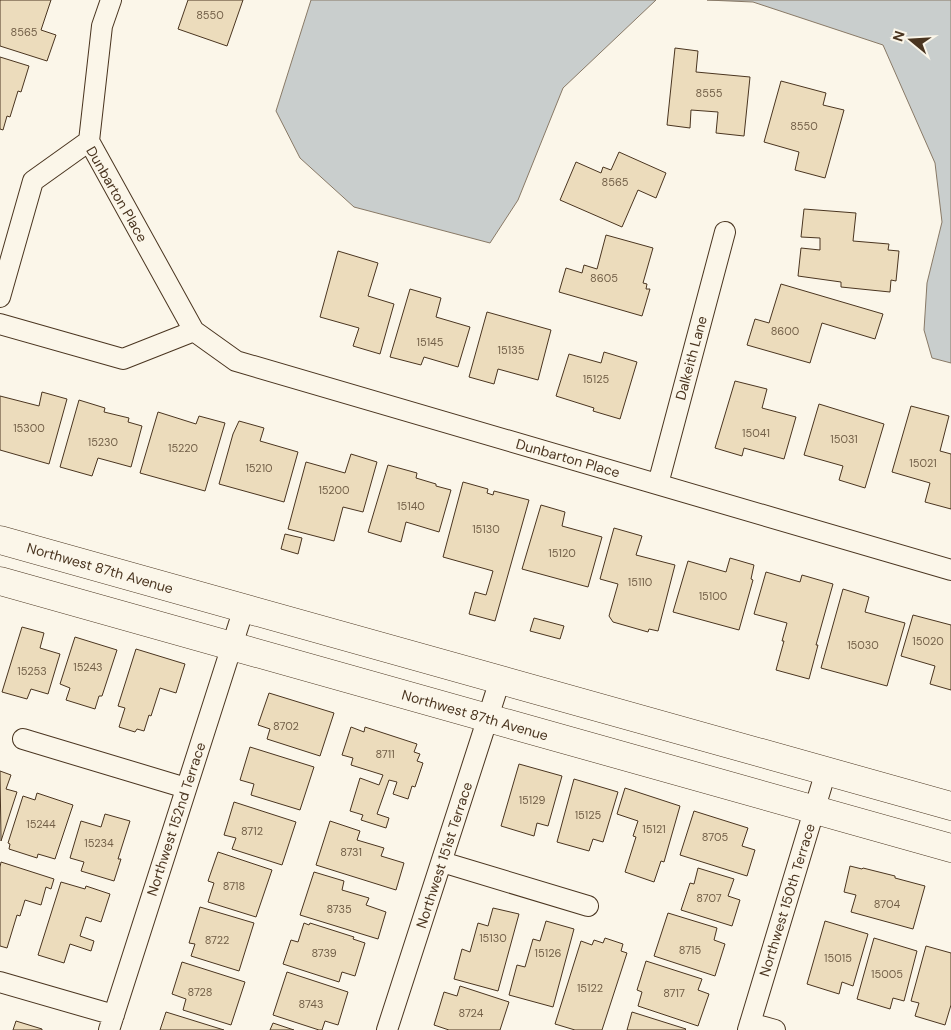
<svg xmlns="http://www.w3.org/2000/svg" width="951" height="1030" viewBox="0 0 951 1030" font-family="'DM Sans',sans-serif">
<style>
.water{fill:#c9cecd;stroke:#887966}
.building{fill:#ecdcbc;stroke:#4a3520}
.lines{fill:none;stroke-linecap:round;stroke-linejoin:round}
.street-casing{stroke:#4a3520;stroke-width:22}
.secondary-casing{stroke:#4a3520;stroke-width:29}
.street{stroke:#fbf6e9;stroke-width:20}
.secondary{stroke:#fbf6e9;stroke-width:28}
.labels{text-anchor:middle;stroke-width:4;stroke-linejoin:round;paint-order:stroke}
.number-label{font-size:11px;fill:#725f47}
.street-label{font-size:14px;fill:#4a3520;stroke:#fbf6e9}
</style>
<rect width="100%" height="100%" fill="#fbf6e9"/>
<path class="water" d="M311,0H656L563,88L518,200L490,243L354,207L300,158L276,111Z
M707,0H951V363L932,358L924,330L927,283L942,222L935,163L883,45L753,2Z"/>
<path class="building" d="M0,0H51L41,30L56,35L47,61L0,46Z
M188,0H243L227,46L178,29Z
M675,48L698,51L696,72L750,77L744,136L716,133L718,112L691,110L690,128L667,125Z
M0,57L29,66L21,92L18,91L10,117L7,116L3,130L0,129Z
M781,81L826,93L823,105L844,110L825,178L795,170L799,152L764,142Z
M619,152L666,173L656,198L638,190L622,227L560,200L576,162L601,173L603,167L611,170Z
M804,209L856,213L853,241L889,244L888,250L899,251L896,281L891,280L890,292L841,287V282L798,276L801,248L820,250V238L801,237Z
M606,235L653,248L643,283L647,284L646,289H650L642,316L559,292L566,268L582,273L584,265L597,269Z
M338,251L378,263L368,296L394,304L380,354L353,346L359,328L320,317Z
M781,284L883,314L875,339L822,323L810,363L747,345L755,319L769,323Z
M410,289L441,298L436,317L470,327L458,367L424,357L421,365L390,357Z
M487,312L551,330L538,380L498,369L494,384L469,377Z
M604,352L637,362L620,419L593,411L594,408L556,396L569,354L601,363Z
M735,381L767,389L762,408L796,417L784,459L744,448L742,456L715,448Z
M42,392L67,399L49,464L0,450V396L39,406Z
M79,400L105,408L104,412L129,418L128,422L142,426L131,467L98,458L92,476L60,467Z
M819,404L884,424L865,488L839,480L843,466L804,455Z
M911,406L949,416L940,451L951,454V509L925,502L930,483L892,472Z
M158,412L196,424L199,416L225,423L205,491L140,473Z
M239,421L264,428L260,441L298,452L284,502L219,484L233,434Z
M351,454L377,462L363,512L343,507L334,541L288,529L306,462L345,473Z
M388,465L417,473L416,478L436,484V486L451,490L439,532L406,522L401,542L368,532Z
M463,482L488,489L487,493L493,495L494,491L529,500L495,621L469,614L475,592L486,595L493,571L443,557Z
M541,505L565,512L562,526L602,537L588,587L522,569Z
M614,528L642,536L636,555L675,565L658,631L649,629L648,632L613,622L609,616L618,584L600,579Z
M285,534L302,538L298,554L281,549Z
M730,558L754,565L751,579L753,580L739,630L673,612L688,561L726,572Z
M766,572L800,582L802,575L833,584L816,645H818L809,679L776,670L784,641H782L787,623L754,614Z
M843,589L869,597L865,612L905,623L887,686L821,668Z
M913,615L951,625V690L930,684L935,666L901,656Z
M534,618L564,626L560,639L530,631Z
M22,627L44,633L40,648L60,654L48,694L31,689L27,699L2,692Z
M75,637L117,650L102,696H99L95,709L66,700L70,688L60,684Z
M136,649L185,664L176,693L160,688L151,716L149,715L144,731L137,729L135,732L119,727L125,708L118,706Z
M269,693L334,713L320,756L267,739L270,729L258,725Z
M351,727L364,732L365,727L417,744L414,752L420,754L417,761L423,763L415,787L412,786L408,799L393,794L397,782L389,780L377,814L389,818L386,828L361,820L363,815L350,811L360,778L379,785L383,775L351,765L353,758L342,755Z
M250,747L314,767L300,810L251,795L254,784L240,780Z
M519,764L562,776L548,826L537,823L534,836L501,826Z
M0,771L11,775L6,789L17,792L1,841Z
M574,779L618,792L603,842L593,839L589,851L557,842Z
M625,788L680,806L664,862L661,861L654,882L625,872L636,837L633,836L638,821L617,814Z
M37,793L73,805L55,859L38,854L37,858L9,849L10,844L8,843L23,796L35,800Z
M234,802L296,822L282,865L232,849L236,838L224,835Z
M694,811L748,828L742,846L755,850L747,876L680,855Z
M105,814L130,821L118,859H121L114,881L81,871L84,862L70,858L81,821L101,827Z
M330,821L360,831L357,840L384,848L381,856L404,863L396,890L316,865Z
M218,852L272,870L256,917L208,902L214,883L208,881Z
M1,862L54,879L51,889L46,887L41,905L25,900L20,916L17,915L7,948L0,946V867Z
M850,866L862,869L863,868L895,876V878L925,886L913,929L851,912L856,895L844,892Z
M698,868L734,879L728,896L740,900L732,926L681,910L690,883L694,884Z
M314,872L344,881L342,890L369,898L366,905L386,912L378,939L300,915Z
M61,882L85,889L86,886L110,894L101,922L86,917L80,936L94,941L91,951L70,944L64,963L38,955Z
M200,907L254,923L239,971L191,956L195,944L189,943Z
M493,908L519,914L498,991L454,979L462,949L470,952L478,923L488,926Z
M668,913L717,928L714,940L725,944L715,976L654,956Z
M546,921L574,929L553,1007L509,995L517,965L525,967L533,939L540,941Z
M825,921L868,934L853,986L842,982L839,994L807,984Z
M304,923L309,925L310,923L354,937L353,939L365,943L355,976L342,972L339,982L283,964L291,940L298,942Z
M605,938L623,944L621,951L627,953L602,1030H575L555,1024L581,941L592,945L594,940L603,943Z
M874,938L917,951L904,1001L893,998L890,1009L857,999Z
M926,946L951,953V1005L945,1025L915,1016L919,1003L911,1001Z
M646,961L702,979L698,990L709,994L698,1026L638,1006L642,992L637,990Z
M182,962L245,982L231,1025L183,1010L186,999L172,994Z
M287,972L348,992L338,1025L325,1021L322,1030H319L273,1015Z
M460,986L509,1002L500,1030H449L434,1025L444,992L457,996Z
M166,1012L224,1030H160Z
M632,1012L686,1029L685,1030H627Z
M16,1021L42,1029V1030H13Z
M273,1023L294,1030H270Z"/>
<g class="lines">
<g class="street-casing">
<path id="street" d="M89,141L194,331L236,361L951,570
M89,141L102,26L111,0
M0,297L33,181L89,141
M0,324L123,359L194,331
M658,484L725,232
M23,739L186,788
M442,862L588,906
M0,982L114,1015
M750,1023L775,1030
M109,1030L244,608
M387,1030L500,680
M748,1030L826,771"/>
</g>
<g class="secondary-casing">
<path id="secondary" d="M0,540L951,806
M0,581L951,848"/>
</g>
<use href="#street" class="street"/>
<use href="#secondary" class="secondary"/>
</g>
<g class="labels">
<g class="number-label">
<text x="210" y="19">8550</text>
<text x="24" y="36">8565</text>
<text x="709" y="97">8555</text>
<text x="804" y="130">8550</text>
<text x="615" y="186">8565</text>
<text x="604" y="282">8605</text>
<text x="785" y="335">8600</text>
<text x="430" y="346">15145</text>
<text x="511" y="354">15135</text>
<text x="596" y="383">15125</text>
<text x="29" y="432">15300</text>
<text x="756" y="437">15041</text>
<text x="844" y="443">15031</text>
<text x="103" y="446">15230</text>
<text x="183" y="452">15220</text>
<text x="923" y="467">15021</text>
<text x="259" y="472">15210</text>
<text x="334" y="494">15200</text>
<text x="411" y="510">15140</text>
<text x="486" y="533">15130</text>
<text x="562" y="557">15120</text>
<text x="640" y="586">15110</text>
<text x="713" y="600">15100</text>
<text x="928" y="645">15020</text>
<text x="863" y="649">15030</text>
<text x="88" y="671">15243</text>
<text x="32" y="675">15253</text>
<text x="286" y="730">8702</text>
<text x="385" y="758">8711</text>
<text x="532" y="804">15129</text>
<text x="588" y="819">15125</text>
<text x="41" y="828">15244</text>
<text x="654" y="833">15121</text>
<text x="252" y="835">8712</text>
<text x="715" y="841">8705</text>
<text x="99" y="847">15234</text>
<text x="351" y="856">8731</text>
<text x="234" y="890">8718</text>
<text x="709" y="902">8707</text>
<text x="887" y="908">8704</text>
<text x="339" y="913">8735</text>
<text x="493" y="942">15130</text>
<text x="217" y="944">8722</text>
<text x="690" y="954">8715</text>
<text x="324" y="957">8739</text>
<text x="548" y="957">15126</text>
<text x="838" y="962">15015</text>
<text x="887" y="978">15005</text>
<text x="590" y="992">15122</text>
<text x="200" y="996">8728</text>
<text x="674" y="997">8717</text>
<text x="311" y="1008">8743</text>
<text x="471" y="1017">8724</text>
</g>
<g class="street-label">
<text transform="translate(117 194) rotate(60)" y="5">Dunbarton Place</text>
<text transform="translate(691 358) rotate(-75)" y="5">Dalkeith Lane</text>
<text transform="translate(568 458) rotate(16)" y="5">Dunbarton Place</text>
<text transform="translate(100 568) rotate(16)" y="5">Northwest 87th Avenue</text>
<text transform="translate(475 715) rotate(16)" y="5">Northwest 87th Avenue</text>
<text transform="translate(176 819) rotate(-72)" y="5">Northwest 152nd Terrace</text>
<text transform="translate(444 855) rotate(-72)" y="5">Northwest 151st Terrace</text>
<text transform="translate(787 900) rotate(-73)" y="5">Northwest 150th Terrace</text>
</g>
</g>
<g transform="translate(911 40) rotate(288)" stroke="#fbf6e9" stroke-width="4" paint-order="stroke">
<path d="M0-4L9 19L0 12L-9 19Z" fill="#4a3520"/>
<text y="-8" font-size="14" font-weight="bold" text-anchor="middle" fill="#4a3520">N</text>
</g>
</svg>
